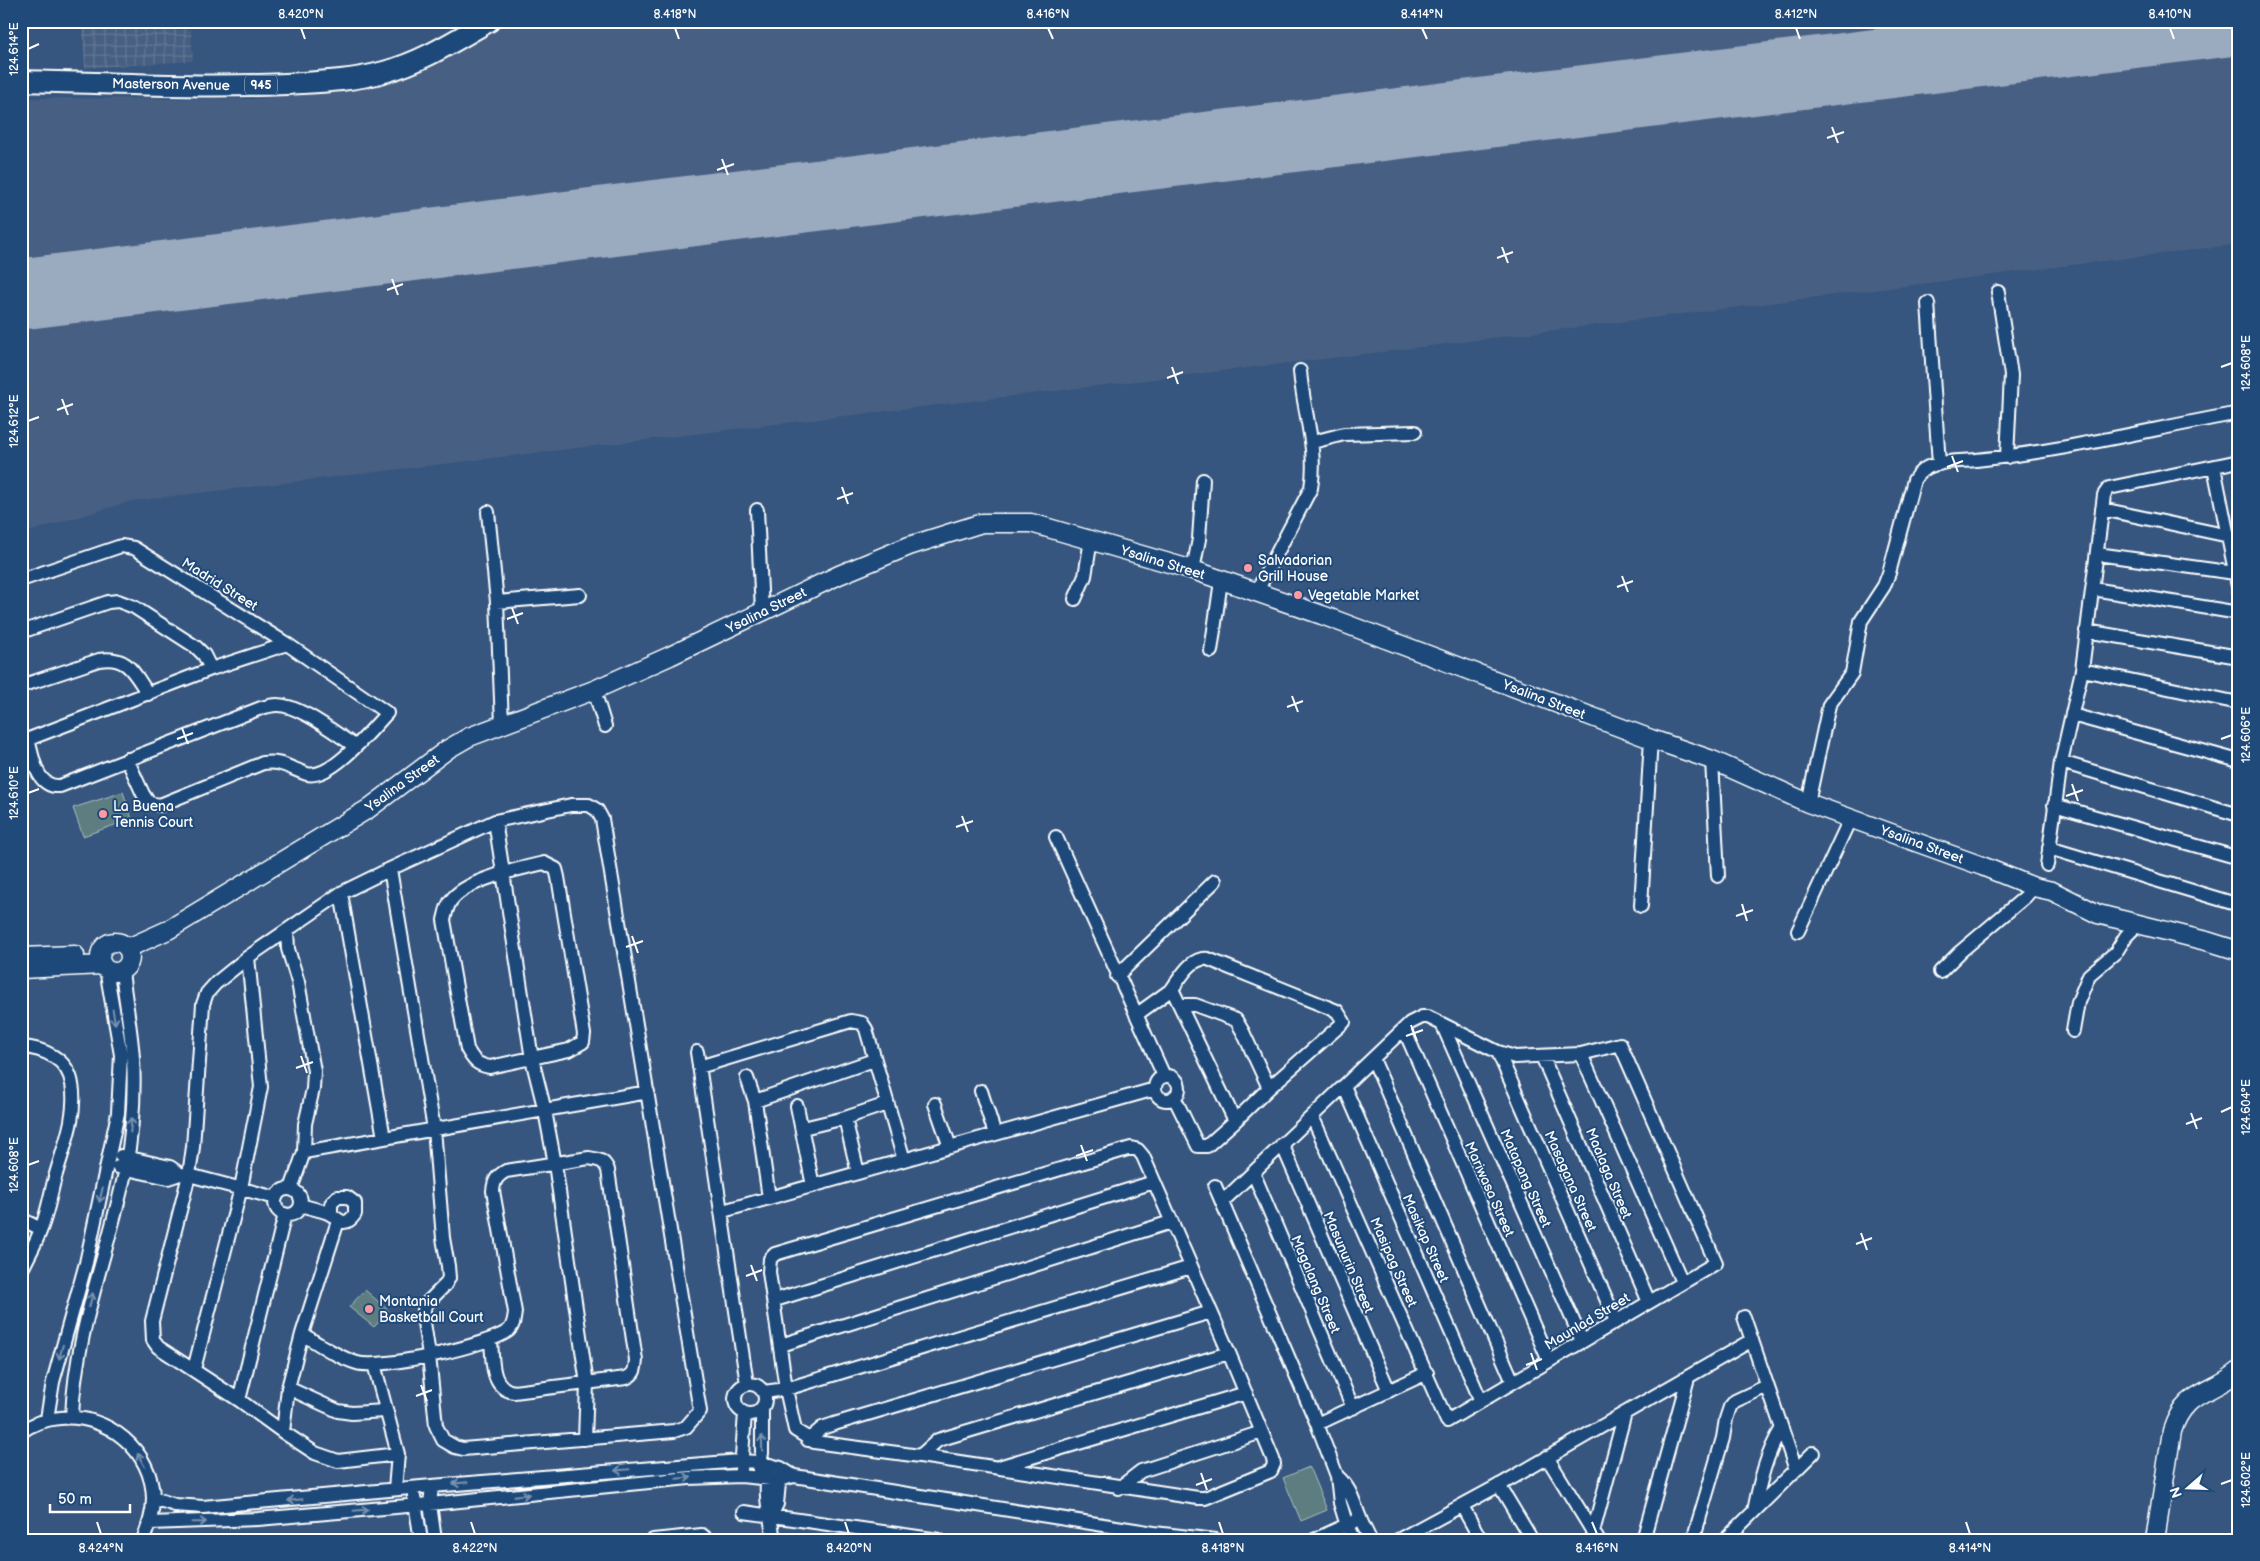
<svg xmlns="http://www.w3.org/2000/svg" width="2260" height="1561" viewBox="0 0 2260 1561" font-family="'Balsamiq Sans',sans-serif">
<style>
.built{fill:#465f82}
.industrial{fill:url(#industrial-grid)}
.green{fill:#5d7d81;stroke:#aebec0}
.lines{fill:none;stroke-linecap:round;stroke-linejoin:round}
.taxiway{stroke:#9aaabf;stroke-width:29}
.runway{stroke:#9aaabf;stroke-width:71}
.street-casing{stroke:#fff;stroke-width:16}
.secondary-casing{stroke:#fff;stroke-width:21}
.primary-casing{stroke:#fff;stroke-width:24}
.street{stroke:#1f4a7a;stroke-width:12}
.secondary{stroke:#1f4a7a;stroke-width:18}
.primary{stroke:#1f4a7a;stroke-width:20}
.oneway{stroke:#7992af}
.ticks{fill:none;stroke:#fff;stroke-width:2}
.poi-dot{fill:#ff9aa2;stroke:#1f4a7a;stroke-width:2}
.labels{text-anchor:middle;stroke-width:4;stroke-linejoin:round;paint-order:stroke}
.shield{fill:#1f4a7a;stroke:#bcc9d7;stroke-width:1}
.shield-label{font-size:12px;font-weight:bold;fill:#fff}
.street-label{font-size:14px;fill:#fff;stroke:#1f4a7a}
.poi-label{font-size:14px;fill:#fff;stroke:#1f4a7a;text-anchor:start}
.neatline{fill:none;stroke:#fff;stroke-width:2}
.ticks-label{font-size:12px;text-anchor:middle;fill:#fff}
</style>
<defs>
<pattern id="industrial-grid" width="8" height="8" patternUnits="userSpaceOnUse" patternTransform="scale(1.25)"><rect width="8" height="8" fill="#465f82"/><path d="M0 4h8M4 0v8" fill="none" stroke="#627795"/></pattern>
</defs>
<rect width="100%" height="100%" fill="#36567f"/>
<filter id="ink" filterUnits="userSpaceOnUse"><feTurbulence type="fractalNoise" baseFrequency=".02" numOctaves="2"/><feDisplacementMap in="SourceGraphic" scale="10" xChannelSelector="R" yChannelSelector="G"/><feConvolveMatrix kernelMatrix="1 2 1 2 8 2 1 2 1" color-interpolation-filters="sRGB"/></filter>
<g filter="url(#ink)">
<path class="built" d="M509,21H2239V244L1390,351L132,501L21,534V98L253,99L352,89L408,76L435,64Z"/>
<path class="industrial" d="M82,21H167L168,30L191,29L193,61L85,68Z"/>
<path class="green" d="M123,792L132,819L83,836L73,808Z
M365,1290L389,1311L374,1327L349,1307Z
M1309,1467L1327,1510L1301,1521L1283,1478Z"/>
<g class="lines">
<path class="taxiway" d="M2042,21L2045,44"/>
<path class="runway" d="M21,294L2227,21"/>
<g class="street-casing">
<path id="street" d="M1998,292L2011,375L2007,457
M1928,303L1939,464
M1313,442L1344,434L1415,432
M2214,467L2239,591
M2102,509L2229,536
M757,510L762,611
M488,512L497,602L502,724
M2097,554L2235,573
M1193,570L1199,539L1203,480
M21,580L121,546L134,548L287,644L387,713C372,729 331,780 307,774C291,769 281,760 263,763L160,805L149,803L143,794L127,759
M2093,589L2239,613
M1256,593L1311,488C1318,448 1303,411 1300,371
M1075,599L1085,576L1091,540
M497,602L580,595
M2086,631L2239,657
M21,632L108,602L118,601L134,607L196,647L204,655L211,669
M1211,651L1221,581
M2082,670L2239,703
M21,686L99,660C128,655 134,673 148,694
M594,690L605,726
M2072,715L2239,761
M28,739C33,757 36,788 60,786L261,708C266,707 271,705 276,705C299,704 336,734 355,746
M21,742L211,669L287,644
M1712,760L1718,876
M2061,762L2239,815
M1808,803L1829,705L1852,673L1861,621L1884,586L1889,573L1914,480C1926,459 1955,462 1976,460C2065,451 2151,429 2239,413
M2054,805L2239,858
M495,821L532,1059L545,1111L555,1164L587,1384L585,1439
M1056,837L1164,1076
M2049,848L2239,905
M544,863L556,869L558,877L584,1034L583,1042L569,1050L490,1067C477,1065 473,1060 467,1049L444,920C446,912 447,904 453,898C470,879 519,869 544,863Z
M2047,865L2061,762L2082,670L2104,495L2109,488L2239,461
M390,869L434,1129L443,1238L448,1266L449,1278L445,1285L425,1305L423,1316L429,1355L436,1426L443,1440L455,1447L463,1449L674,1431L686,1427L700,1411L602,819L597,810L589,805H571L495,821L390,869L341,893L248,957L216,983L207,993L203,1004L193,1147L189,1175L152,1321L153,1340L158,1347L239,1400L283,1432L315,1453L338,1461L398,1454
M341,893L384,1138
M1641,906L1651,739
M287,930L288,949L298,982L314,1071L313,1089L305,1124L304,1152L291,1189
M1798,931L1850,819
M1940,972L1960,952L2025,897L2034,887
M1117,976L1215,881
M1172,989C1181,977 1191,957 1208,959L1337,1011L1344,1022L1269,1088L1243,1032L1236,1020L1195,1005H1181
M1136,1015L1172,989L1235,1121L1207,1146H1198L1174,1097
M1443,1026L1582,1341
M1404,1029L1549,1361
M2073,1031L2078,1002L2089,975L2116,952L2126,936L2137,925
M21,1047C44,1048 68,1059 72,1084C78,1116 62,1151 54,1181C50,1197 47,1214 41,1229C36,1243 28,1257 21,1271
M697,1052L747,1384
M1498,1052L1616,1321
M1581,1054L1682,1282
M1542,1056L1649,1302
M1373,1059L1513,1382
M699,1067L851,1021L862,1023L866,1029L904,1160
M1155 1088a12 12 0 1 1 24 0a12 12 0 1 1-24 0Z
M747,1078L755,1101L769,1198
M1344,1086L1481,1401
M981,1091L995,1134
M755,1101L874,1060
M935,1104L950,1147
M797,1106L813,1186
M845,1118L858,1173
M1235,1121L1269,1088
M803,1128L845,1118L887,1104
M1282,1144L1389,1391
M1131,1148L1138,1150L1143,1156L1229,1353L1273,1459L1274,1464L1271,1471L1205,1498H1198L920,1456L814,1442L795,1430L786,1389L769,1272L770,1259L775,1254Z
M304,1152L648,1092
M121,1156L170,1167L180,1174
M118,1167L168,1178L180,1174L189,1175L276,1198
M1253,1172L1353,1408
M1215,1186L1317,1424L1337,1476L1340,1503L1347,1526L1354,1540
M275 1202a13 13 0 1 1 26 0a13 13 0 1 1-26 0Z
M1222,1202L1410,1023L1422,1017H1428L1498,1052L1515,1057L1581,1054L1620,1044L1716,1263L1447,1421L1312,1116
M301,1205C310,1208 320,1210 328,1213C339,1218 344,1230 355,1214V1203L347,1197H337L331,1204V1214
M723,1211L1155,1089
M21,1219L41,1229
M775,1300L1154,1182
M1744,1317L1796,1470
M302,1334C319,1344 337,1357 357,1363C379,1370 492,1345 509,1330C514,1325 514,1319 515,1312L493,1191C494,1180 497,1176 506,1171L589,1158C599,1160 604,1160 608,1170L636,1360C635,1369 635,1374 626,1378L514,1392C490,1388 493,1361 491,1341
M781,1345L1171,1222
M374,1364L398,1454L395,1489
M194,1369L241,1188L261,1087L248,957
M735 1399a15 15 0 1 1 30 0a15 15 0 1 1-30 0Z
M288,1388L338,1411L352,1413L385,1411
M764,1392L786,1389L1191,1267
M239,1400L285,1214
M72,1417C75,1331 109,1251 126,1168C132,1133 135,1093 133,1058C131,1029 125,999 122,971
M47,1419L53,1382L86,1263L118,1113L121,1055L106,969
M1317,1424L1427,1373
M21,1432C32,1424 47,1419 60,1418C107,1413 153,1451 153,1499C153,1514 148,1527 143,1540
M283,1432L288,1388L302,1334L338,1221
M808,1440L822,1428L834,1424L1211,1312
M920,1456L938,1440L1229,1353
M1547,1457L1598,1540
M1002,1466L1246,1393
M741,1470L745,1413
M759,1470L762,1453V1407
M768,1471C764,1499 770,1513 774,1540
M1337,1476C1351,1488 1353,1501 1360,1518C1362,1525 1367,1532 1370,1540
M1499,1485L1532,1540
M432,1486L430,1504L435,1540
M1119,1488L1141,1471L1262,1432
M414,1497L421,1540
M153,1498L175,1505L203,1507L432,1486L740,1461L759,1462L781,1468L794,1476L1154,1533L1216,1540
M1462,1506L1481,1540
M1754,1511C1760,1481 1766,1454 1782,1428
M744,1512L939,1540
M771,1516L777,1504L780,1473
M150,1523L258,1519L430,1504L689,1478L741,1476L779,1480L794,1476
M1593,1532L1625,1413
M653,1540L702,1535L708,1540
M1314,1540L1353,1522
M1398,1540L1505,1482L1752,1340
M1643,1540L1688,1378
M1693,1540L1723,1438L1726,1419L1730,1407L1735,1401L1767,1386
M1725,1540L1813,1453"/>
</g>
<g class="secondary-casing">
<path id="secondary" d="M100 957a15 15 0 1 1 30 0a15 15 0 1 1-30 0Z
M128,948L168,930L368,809L448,749L469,737L594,690L670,656L839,575L909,546L982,523H1031L1193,570L1322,615L1651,739L1712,760L1808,803L1982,866L2034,887L2052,891L2098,914L2210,942L2239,951
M21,957L75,955
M21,969L102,965
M2155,1540L2172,1431C2185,1390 2210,1395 2239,1371"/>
</g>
<g class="primary-casing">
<path id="primary" d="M21,81C109,83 198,88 286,84C318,82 352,81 384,72C422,62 454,41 489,21"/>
</g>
<use href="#street" class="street"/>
<use href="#secondary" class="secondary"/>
<use href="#primary" class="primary"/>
</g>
<defs><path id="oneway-shaft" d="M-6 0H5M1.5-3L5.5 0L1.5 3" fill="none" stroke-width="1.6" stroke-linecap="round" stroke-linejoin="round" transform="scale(1.25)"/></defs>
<g class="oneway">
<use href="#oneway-shaft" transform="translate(114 1017) rotate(80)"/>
<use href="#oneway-shaft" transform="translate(131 1125) rotate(-84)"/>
<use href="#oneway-shaft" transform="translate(101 1195) rotate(103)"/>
<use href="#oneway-shaft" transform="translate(91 1300) rotate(-76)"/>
<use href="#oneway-shaft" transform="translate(61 1352) rotate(105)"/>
<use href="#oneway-shaft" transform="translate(762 1443) rotate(-91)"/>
<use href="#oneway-shaft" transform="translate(141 1460) rotate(-118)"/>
<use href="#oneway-shaft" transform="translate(622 1470) rotate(175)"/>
<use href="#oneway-shaft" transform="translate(684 1478) rotate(-5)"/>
<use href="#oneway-shaft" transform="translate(460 1483) rotate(175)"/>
<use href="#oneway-shaft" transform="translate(522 1495) rotate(-6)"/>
<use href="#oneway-shaft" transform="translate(295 1500) rotate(174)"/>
<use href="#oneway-shaft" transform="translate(361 1510) rotate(-5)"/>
<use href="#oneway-shaft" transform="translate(199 1522) rotate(-1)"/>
</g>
</g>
<path class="ticks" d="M301,28L305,39M675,28L679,39M1048,28L1053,39M1422,28L1427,39M1796,28L1800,39M2170,28L2174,39M28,49L39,44M1832,127L1838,143M1827,138L1844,132M722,159L728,175M717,170L734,164M1502,247L1508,263M1497,258L1513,252M392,279L398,295M387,290L403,284M1172,367L1178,384M2221,367L2232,363M1167,378L1183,372M62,399L68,415M57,410L73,404M28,421L39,417M1952,456L1958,472M1947,467L1963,461M842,487L848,504M837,499L853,493M1622,576L1628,592M1617,587L1633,581M512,608L518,624M507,619L523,613M1292,696L1298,712M1287,707L1303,701M182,728L188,744M177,739L193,733M2221,739L2232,735M2072,784L2078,801M28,793L39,789M2066,796L2083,790M962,816L968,832M956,827L973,821M1742,904L1747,921M1736,916L1753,910M632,936L638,953M626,947L643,941M1411,1025L1417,1041M1406,1036L1423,1030M301,1056L307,1073M296,1068L313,1062M2221,1112L2232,1107M2191,1113L2197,1129M2186,1124L2202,1118M1081,1145L1087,1161M1076,1156L1093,1150M28,1165L39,1161M1861,1233L1867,1250M1856,1244L1872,1238M751,1265L757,1281M746,1276L762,1270M1531,1353L1537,1370M1526,1365L1542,1359M421,1385L427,1401M416,1396L432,1390M1201,1473L1207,1490M2221,1484L2232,1480M1196,1485L1212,1479M97,1522L101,1534M471,1522L475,1534M845,1522L849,1534M1219,1522L1223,1534M1592,1522L1597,1534M1966,1522L1970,1534"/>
<g class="poi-dot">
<circle cx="1248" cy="568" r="5"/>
<circle cx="1298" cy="595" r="5"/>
<circle cx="103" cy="814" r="5"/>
<circle cx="369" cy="1309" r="5"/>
</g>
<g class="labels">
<rect class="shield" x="245" y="75.5" width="32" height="19" rx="4"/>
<g class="shield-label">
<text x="261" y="89">945</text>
</g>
<g class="street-label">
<text transform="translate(171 84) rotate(1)" y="5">Masterson Avenue</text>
<text transform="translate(1163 562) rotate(17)" y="5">Ysalina Street</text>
<text transform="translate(220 584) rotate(32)" y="5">Madrid Street</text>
<text transform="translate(766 610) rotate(-26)" y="5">Ysalina Street</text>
<text transform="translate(1544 699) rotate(21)" y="5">Ysalina Street</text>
<text transform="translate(402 783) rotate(-36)" y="5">Ysalina Street</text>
<text transform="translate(1922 844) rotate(20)" y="5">Ysalina Street</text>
<text transform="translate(1609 1173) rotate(67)" y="5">Maalaga Street</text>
<text transform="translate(1526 1178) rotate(66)" y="5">Matapang Street</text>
<text transform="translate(1571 1181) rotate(66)" y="5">Masagana Street</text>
<text transform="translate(1490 1189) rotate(66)" y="5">Mariwasa Street</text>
<text transform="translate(1426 1238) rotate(66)" y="5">Masikap Street</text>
<text transform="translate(1349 1262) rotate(67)" y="5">Masunurin Street</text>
<text transform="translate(1394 1262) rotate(66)" y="5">Masipag Street</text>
<text transform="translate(1316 1284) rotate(67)" y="5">Magalang Street</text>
<text transform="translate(1587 1321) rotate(-31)" y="5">Maunlad Street</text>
</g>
<g class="poi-label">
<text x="1258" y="565">Salvadorian<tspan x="1258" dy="16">Grill House</tspan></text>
<text x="1308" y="600">Vegetable Market</text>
<text x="113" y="811">La Buena<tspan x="113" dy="16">Tennis Court</tspan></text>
<text x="379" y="1306">Montania<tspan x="379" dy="16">Basketball Court</tspan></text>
</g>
</g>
<rect width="2260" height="1561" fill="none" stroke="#1f4a7a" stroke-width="55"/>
<g transform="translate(2188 1488) rotate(250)" stroke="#1f4a7a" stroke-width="4" paint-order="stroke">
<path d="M0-4L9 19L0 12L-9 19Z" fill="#ffffff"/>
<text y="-8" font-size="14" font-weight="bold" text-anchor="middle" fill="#ffffff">N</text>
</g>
<path d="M50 1504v8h80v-8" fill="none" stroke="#ffffff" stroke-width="2.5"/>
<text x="58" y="1504" font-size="15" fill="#ffffff" stroke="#1f4a7a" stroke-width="4" paint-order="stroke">50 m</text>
<rect x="28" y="28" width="2204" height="1506" class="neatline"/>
<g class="ticks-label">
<text x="301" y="18">8.420°N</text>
<text x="675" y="18">8.418°N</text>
<text x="1048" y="18">8.416°N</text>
<text x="1422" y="18">8.414°N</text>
<text x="1796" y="18">8.412°N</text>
<text x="2170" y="18">8.410°N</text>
<text transform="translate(14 49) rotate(-90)" y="4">124.614°E</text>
<text transform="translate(2246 363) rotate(-90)" y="4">124.608°E</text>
<text transform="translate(14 421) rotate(-90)" y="4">124.612°E</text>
<text transform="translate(2246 735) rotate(-90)" y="4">124.606°E</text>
<text transform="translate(14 793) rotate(-90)" y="4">124.610°E</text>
<text transform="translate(2246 1107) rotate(-90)" y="4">124.604°E</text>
<text transform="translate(14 1165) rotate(-90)" y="4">124.608°E</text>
<text transform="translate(2246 1480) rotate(-90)" y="4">124.602°E</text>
<text x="101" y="1552">8.424°N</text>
<text x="475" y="1552">8.422°N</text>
<text x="849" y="1552">8.420°N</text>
<text x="1223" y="1552">8.418°N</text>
<text x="1597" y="1552">8.416°N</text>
<text x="1970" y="1552">8.414°N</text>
</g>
</svg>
